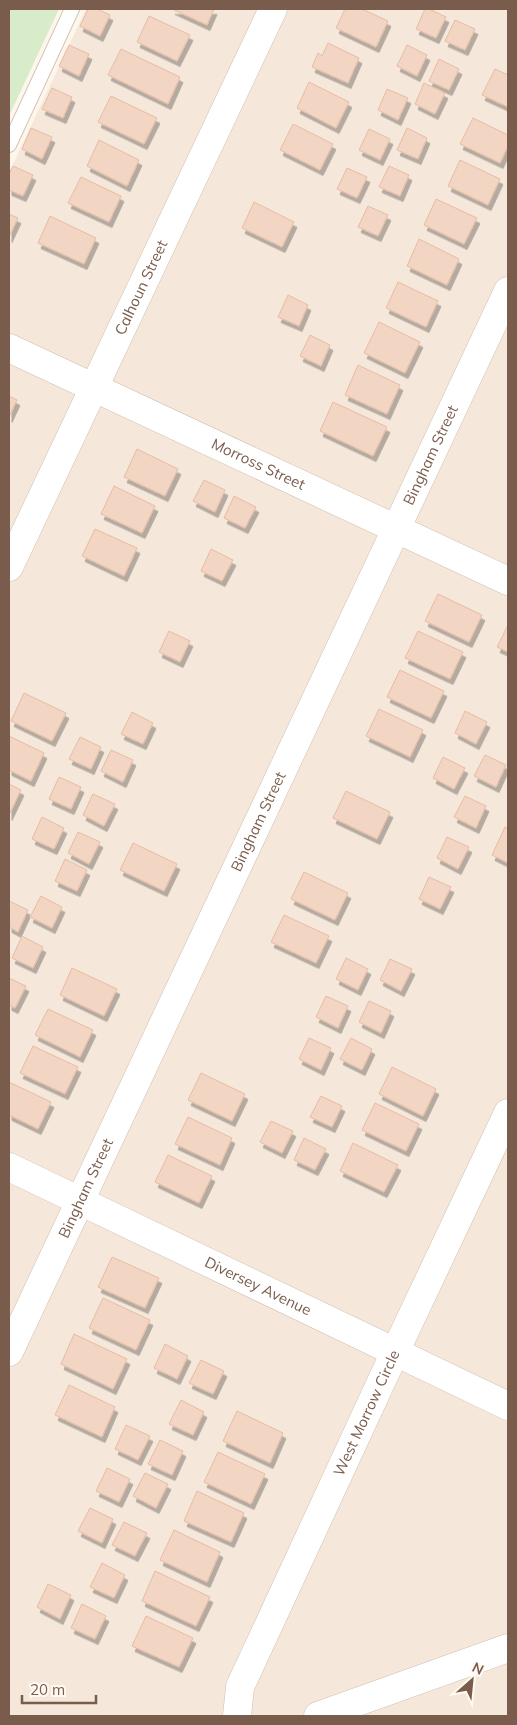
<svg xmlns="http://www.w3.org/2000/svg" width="517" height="1725" viewBox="0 0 517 1725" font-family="Mulish,sans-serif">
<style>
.residential{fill:#f5e8da}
.green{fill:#d8ecc9}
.building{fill:#f3d5c3;stroke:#e6bba3;filter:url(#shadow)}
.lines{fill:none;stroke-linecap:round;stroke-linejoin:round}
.service-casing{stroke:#d1beb0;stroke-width:16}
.minor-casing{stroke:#d1beb0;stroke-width:29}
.service{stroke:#fff;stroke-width:14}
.minor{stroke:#fff;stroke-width:28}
.labels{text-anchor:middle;stroke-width:4;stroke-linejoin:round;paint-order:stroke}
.street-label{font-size:15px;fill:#7a5c4d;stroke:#fffaf3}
</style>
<defs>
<filter id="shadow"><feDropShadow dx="3" dy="5.5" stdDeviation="0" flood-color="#0004"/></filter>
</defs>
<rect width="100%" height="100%" fill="#fdf6ec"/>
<path class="residential" d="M86,9H508V1716H9V173Z"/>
<path class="green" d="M9,9H59L9,116Z"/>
<path class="building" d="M88,9H97L110,15L100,36L80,26Z
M172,9H214L207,25Z
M345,9H362L388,21L376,47L336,28Z
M425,9H429L446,17L436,38L416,29Z
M149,16L190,35L177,61L137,42Z
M455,20L475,29L465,50L445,41Z
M328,43L359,58L348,83L312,67L318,53L322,56Z
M69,45L89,54L79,76L59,66Z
M407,45L427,55L417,76L397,66Z
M121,49L180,77L168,104L108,75Z
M439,59L459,69L449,90L429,81Z
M495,69L508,75V107L482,95Z
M309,82L349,102L336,128L297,108Z
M424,83L445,93L435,114L415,104Z
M52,88L72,97L63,118L42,109Z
M387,89L408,98L398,120L378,110Z
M111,96L157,118L144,144L98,122Z
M473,118L508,135V146L500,163L460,144Z
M293,124L333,144L320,170L280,150Z
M31,128L52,137L42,159L22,149Z
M407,128L427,138L418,159L397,150Z
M369,129L390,139L380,160L359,150Z
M99,140L139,160L127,186L87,166Z
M460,160L500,179L488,205L448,186Z
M13,166L33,175L23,196L9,190V174Z
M389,166L409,175L400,196L379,187Z
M347,168L367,177L357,198L337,189Z
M81,177L121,196L109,222L68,203Z
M436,199L477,218L464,244L424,225Z
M254,202L294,222L282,247L242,228Z
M368,206L388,215L378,236L358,227Z
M9,214L18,218L9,237Z
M50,216L96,238L84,264L38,243Z
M419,239L459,259L447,285L407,266Z
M398,282L438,301L426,327L386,308Z
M288,295L308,305L299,326L278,317Z
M379,322L420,342L405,373L364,353Z
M310,335L330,345L321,366L300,356Z
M358,365L400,385L387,414L345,395Z
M9,396L17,400L9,417Z
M333,402L387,427L373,456L320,431Z
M137,449L178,469L165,496L124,477Z
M204,480L225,490L215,512L193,501Z
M114,486L155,506L142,533L101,514Z
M234,496L256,507L245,528L224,518Z
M95,529L137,548L124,576L82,556Z
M211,549L233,560L222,581L201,571Z
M438,594L482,615L469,642L425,621Z
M508,625V652L497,647Z
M169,631L190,641L180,662L159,652Z
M418,631L463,652L450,679L405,658Z
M400,670L444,691L431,718L387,697Z
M24,693L66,713L52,741L11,721Z
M379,709L423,730L410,757L366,736Z
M465,711L487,722L476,744L455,733Z
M132,712L153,723L143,744L121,734Z
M9,736L44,753L31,781L9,770Z
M80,737L101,747L91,769L69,759Z
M111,750L133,760L123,782L101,771Z
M485,755L506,765L496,787L474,776Z
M443,757L465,768L454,789L433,778Z
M59,777L81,787L71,809L49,799Z
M9,784L21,790L9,815Z
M346,791L390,812L377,839L333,818Z
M93,794L115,804L104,826L83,815Z
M465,796L486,806L476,828L454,817Z
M42,817L64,828L54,849L32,839Z
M505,827L508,829V863L492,855Z
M78,832L100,842L89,864L68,853Z
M447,837L469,847L458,869L437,858Z
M133,843L177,864L164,891L120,870Z
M65,859L87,870L77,891L55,881Z
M304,872L348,893L335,920L291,899Z
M429,877L451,887L440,909L419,899Z
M41,896L62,907L52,928L30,917Z
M9,901L28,910L18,932L9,927Z
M284,915L329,936L316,963L271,942Z
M22,936L43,947L33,968L12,958Z
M346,958L368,969L358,990L336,979Z
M390,959L412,969L401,991L380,980Z
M72,968L117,989L104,1016L60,995Z
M9,978L26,986L15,1008L9,1005Z
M326,996L348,1006L338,1028L316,1017Z
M369,1001L391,1011L381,1033L359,1022Z
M48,1009L93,1030L80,1057L35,1035Z
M309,1038L331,1048L321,1070L299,1059Z
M351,1038L372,1049L362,1070L340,1059Z
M33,1046L78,1067L65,1094L20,1073Z
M392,1067L436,1089L423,1116L379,1094Z
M201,1073L245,1094L232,1121L188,1100Z
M9,1082L51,1102L38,1129L9,1115Z
M321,1096L342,1106L332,1127L310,1117Z
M375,1103L419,1124L406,1151L362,1130Z
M188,1117L232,1138L220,1165L175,1144Z
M271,1121L293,1131L282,1153L260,1142Z
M304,1138L326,1149L315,1170L294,1160Z
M353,1143L398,1165L384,1192L340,1171Z
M168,1155L212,1176L199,1203L155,1182Z
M112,1257L159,1278L145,1308L98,1287Z
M103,1298L150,1320L136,1350L89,1328Z
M74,1334L127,1359L113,1389L61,1364Z
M165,1344L188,1356L177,1379L154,1368Z
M201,1360L224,1371L213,1394L189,1383Z
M69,1385L115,1407L102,1437L55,1415Z
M181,1400L204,1412L193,1435L169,1424Z
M237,1411L283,1433L270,1463L223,1441Z
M126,1425L150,1436L138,1460L115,1449Z
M160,1440L183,1451L172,1475L148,1464Z
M218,1452L265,1474L251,1504L204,1482Z
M107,1468L130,1479L119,1502L96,1491Z
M145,1473L168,1484L156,1508L133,1496Z
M197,1491L244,1513L231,1542L184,1521Z
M90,1508L113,1519L102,1543L78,1531Z
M124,1522L147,1533L135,1556L112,1545Z
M174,1530L220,1552L207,1582L160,1560Z
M102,1563L125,1575L114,1598L90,1587Z
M155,1571L210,1597L196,1626L142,1601Z
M48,1584L71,1595L60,1619L37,1607Z
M82,1604L106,1616L95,1639L71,1628Z
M146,1616L193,1638L179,1667L132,1646Z"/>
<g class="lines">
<g class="service-casing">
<path id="service" d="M9,145L72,9"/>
</g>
<g class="minor-casing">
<g id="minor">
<path id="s1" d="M9,348L508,581"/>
<path id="s2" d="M9,567L273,9"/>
<path id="s3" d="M9,1167L508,1406"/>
<path id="s4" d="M9,1352L508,291"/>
<path id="s5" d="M237,1716L240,1687L395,1352L508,1113"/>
<path d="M318,1716L508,1648"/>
</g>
</g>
<use href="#service" class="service"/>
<use href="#minor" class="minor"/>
</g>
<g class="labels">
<g class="street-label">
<text dy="5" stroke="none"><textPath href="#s2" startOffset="309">Calhoun Street</textPath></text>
<text dy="5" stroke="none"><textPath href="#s4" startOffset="991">Bingham Street</textPath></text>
<text dy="5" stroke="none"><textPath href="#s1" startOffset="275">Morross Street</textPath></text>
<text dy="5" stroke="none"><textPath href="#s4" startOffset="586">Bingham Street</textPath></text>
<text dy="5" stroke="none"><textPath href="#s4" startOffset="181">Bingham Street</textPath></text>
<text dy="5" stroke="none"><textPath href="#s3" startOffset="276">Diversey Avenue</textPath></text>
<text dy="5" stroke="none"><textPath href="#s5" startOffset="331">West Morrow Circle</textPath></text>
</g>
</g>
<rect width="517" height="1725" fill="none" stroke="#7a5c4d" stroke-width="20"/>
<g transform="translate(472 1680) rotate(27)" stroke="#fffaf3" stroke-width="4" paint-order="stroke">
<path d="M0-4L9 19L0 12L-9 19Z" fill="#7a5c4d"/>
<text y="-8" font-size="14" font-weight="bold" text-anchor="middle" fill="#7a5c4d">N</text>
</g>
<path d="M22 1695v8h74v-8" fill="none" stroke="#7a5c4d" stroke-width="2.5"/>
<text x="30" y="1695" font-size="15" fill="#7a5c4d" stroke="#fffaf3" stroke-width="4" paint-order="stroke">20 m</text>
</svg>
